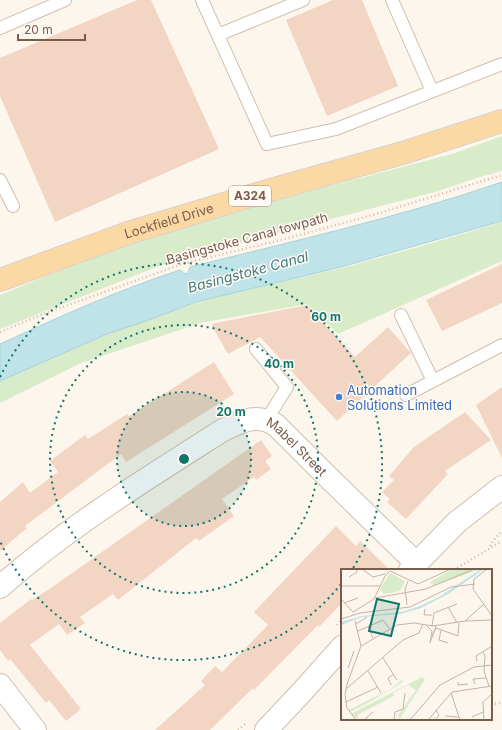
<svg xmlns="http://www.w3.org/2000/svg" width="502" height="730" viewBox="0 0 502 730" font-family="Inter,sans-serif">
<style>
.green{fill:#d8ecc9}
.water{fill:#bfe3e8;stroke:#a5d3da}
.building{fill:#f3d5c3}
.lines{fill:none;stroke-linecap:round;stroke-linejoin:round}
.lane-casing{stroke:#d1beb0;stroke-width:14}
.street-casing{stroke:#d1beb0;stroke-width:24}
.primary-casing{stroke:#dad1cd;stroke-width:24}
.path{stroke:#d9b8a5;stroke-width:2.5;stroke-dasharray:1 3;stroke-linecap:butt}
.lane{stroke:#fff;stroke-width:12}
.street{stroke:#fff;stroke-width:22}
.primary{stroke:#fbd9a5;stroke-width:22}
.ring{fill:none;stroke:#0f766e;stroke-width:2;stroke-dasharray:2 4}
.shop-dot{fill:#3f7fe0;stroke:#fffaf3;stroke-width:1.5}
.labels{text-anchor:middle;stroke-width:3;stroke-linejoin:round;paint-order:stroke}
.shield{fill:#fffaf3;stroke:#a28b7f;stroke-width:1}
.shield-label{font-size:12px;font-weight:bold;fill:#7a5c4d}
.street-label{font-size:13px;fill:#7a5c4d;stroke:#fffaf3}
.shop-label{font-size:13px;fill:#366cbe;stroke:#fffaf3;text-anchor:start}
.water-label{font-size:14px;font-style:italic;fill:#437c86;stroke:#fffaf3}
.inset-road{fill:none;stroke:#c5b3a7;stroke-width:1}
.view{fill:#0f766e;fill-opacity:0.15;stroke:#0f766e;stroke-width:2}
.inset-edge{fill:none;stroke:#7a5c4d;stroke-width:2}
.centre{fill:#0f766e;stroke:#fffaf3;stroke-width:2}
.ring-label{font-size:12px;text-anchor:middle;font-weight:bold;fill:#0f766e;stroke:#fffaf3;stroke-width:3;stroke-linejoin:round;paint-order:stroke}
</style>
<rect width="100%" height="100%" fill="#fdf6ec"/>
<path class="green" d="M502,136V171L480,177L435,192L177,259L0,329V295L61,270L155,235L262,204L455,153Z
M502,222V261L338,334L307,304L200,323L81,363L0,403V381L107,334L196,303L233,293L342,268L425,245Z"/>
<path class="water" d="M502,182V221L341,267L196,302L146,321L107,334L0,381V344C59,317 118,290 180,270L186,274L188,273L190,267C294,241 400,217 502,182Z"/>
<path class="building" d="M137,0H151L219,149L55,222L0,96V58Z
M333,0H362L398,86L327,116L286,20Z
M502,264V303L442,331L426,300Z
M307,305L355,357L388,327L411,353L337,421L260,337L228,354L211,324Z
M214,362L234,394L126,462L121,454L25,526L27,528L0,551V502L23,482L30,493L58,472L50,461L85,435L88,439L127,414L129,416Z
M502,387V458L476,405Z
M465,412L491,440L445,471L448,474L406,519L387,502L390,499L382,492L394,480L389,476L414,447Z
M261,440L272,456L265,461L271,469L256,480L254,477L222,499L234,516L199,541L196,538L118,600L113,594L80,617L85,623L67,635L59,624L30,645L81,709L66,721L49,700L46,703L10,659L8,661L0,650V623L31,599L32,600L48,590Z
M336,526L356,546L360,541L390,570H342V603L319,627L318,625L254,690L253,688L210,730H155L205,685L201,681L215,666L222,672L268,625L254,612Z"/>
<g class="lines">
<g class="lane-casing">
<path id="lane" d="M202,0L267,144L336,129L502,64
M392,0L432,91
M0,28L65,0
M218,35L303,0
M0,180L13,206
M401,315L433,381L502,345
M256,349L287,387L267,419
M406,395L433,381"/>
</g>
<g class="street-casing">
<g id="street">
<path d="M410,570L457,522L502,487"/>
<path id="s1" d="M0,587C68,527 146,479 223,430C242,421 256,413 276,425L328,477L416,563"/>
<path d="M0,685L35,730"/>
<path d="M266,730L301,693L342,647"/>
</g>
</g>
<g class="primary-casing">
<g id="primary">
<path id="s2" d="M0,280L128,233L267,191L406,152L502,121"/>
</g>
</g>
<path class="path" d="M0,332L43,314L182,264L285,239L376,214L502,175
M490,546L493,541L502,531
M454,570L502,541
M337,625L342,619
M491,704L502,703
M238,730L245,724"/>
<use href="#lane" class="lane"/>
<use href="#street" class="street"/>
<use href="#primary" class="primary"/>
</g>
<circle cx="184" cy="459" r="67" fill="#0f766e" fill-opacity=".12"/>
<g class="ring">
<circle cx="184" cy="459" r="67"/>
<circle cx="184" cy="459" r="134"/>
<path d="M341 584A201 201 0 0 1 0 541M0 377A201 201 0 1 1 352 570"/>
</g>
<circle class="shop-dot" cx="339" cy="397" r="4"/>
<g class="labels">
<rect class="shield" x="229" y="186" width="42" height="20" rx="3"/>
<g class="shield-label">
<text x="250" y="200">A324</text>
</g>
<g class="street-label">
<text dy="5" stroke="none"><textPath href="#s2" startOffset="179">Lockfield Drive</textPath></text>
<text transform="translate(247 238) rotate(-15)" y="5">Basingstoke Canal towpath</text>
<text dy="5" stroke="none"><textPath href="#s1" startOffset="359">Mabel Street</textPath></text>
</g>
<g class="shop-label">
<text x="347" y="395">Automation<tspan x="347" dy="15">Solutions Limited</tspan></text>
</g>
<g class="water-label">
<text transform="translate(248 272) rotate(-15)" y="5">Basingstoke Canal</text>
</g>
</g>
<g transform="translate(341 569)">
<rect width="151" height="151" fill="#fdf6ec"/>
<path d="M112,0L137,1L92,17L89,13ZM49,4L64,12L59,22L43,25L39,20ZM81,108L84,110L58,151V145L75,121L67,116L52,124L53,127L16,146L18,151L10,145ZM61,111L62,113L25,135L9,143L8,141L48,121Z" fill="#d8ecc9"/>
<path d="M140,0H143L107,25L80,39L59,45L21,48L0,56V53L21,47L61,43L79,37L98,28Z" fill="#bfe3e8"/>
<path class="inset-road" d="M21,0L32,8L44,5M146,0L133,10L132,20L151,47M49,2L77,15L110,0M8,8L16,3L15,0M0,17H39M34,29L85,20L133,0M0,30L12,43M3,34L17,29M66,36L64,20L67,12M107,38L116,54M84,40L83,46H91M12,43L33,30L44,7L49,2M0,50L19,44L69,38L110,18L134,15M14,52L20,77M124,52L143,35M15,55L26,48M27,57L32,69M86,57L91,62L89,74L95,57M91,57L93,44L116,35M100,61L98,71L107,74M17,62L42,51L48,59M91,67L95,59L117,67L118,54M142,83L144,87L143,102L148,117M42,89L56,111M136,92L135,87L151,77M7,99L13,82M27,102L40,124M117,113V116L127,115M134,115L132,110L145,109M50,116L47,109L53,105M5,120L62,71L78,64L82,55M110,124L119,151M5,133L37,118M104,147L117,148M131,148L142,143M15,151L6,139L4,126L6,115L20,77L56,56L73,54L92,57L124,52L151,51M23,151L32,143M53,151L54,143L62,140L64,124M69,151L99,116L133,98L151,96M87,151L111,123L151,117M94,151L98,146L95,141M143,151L142,133L151,125"/>
<path class="view" d="M36,30L58,35L50,67L28,62Z"/>
<rect width="151" height="151" class="inset-edge"/>
</g>
<circle cx="184" cy="459" r="6" class="centre"/>
<g class="ring-label">
<text x="326" y="321">60 m</text>
<text x="279" y="368">40 m</text>
<text x="231" y="416">20 m</text>
</g>
<path d="M18 34v6h67v-6" fill="none" stroke="#7a5c4d" stroke-width="2"/>
<text x="24" y="34" font-size="12" fill="#7a5c4d" stroke="#fffaf3" stroke-width="3" paint-order="stroke">20 m</text>
</svg>
